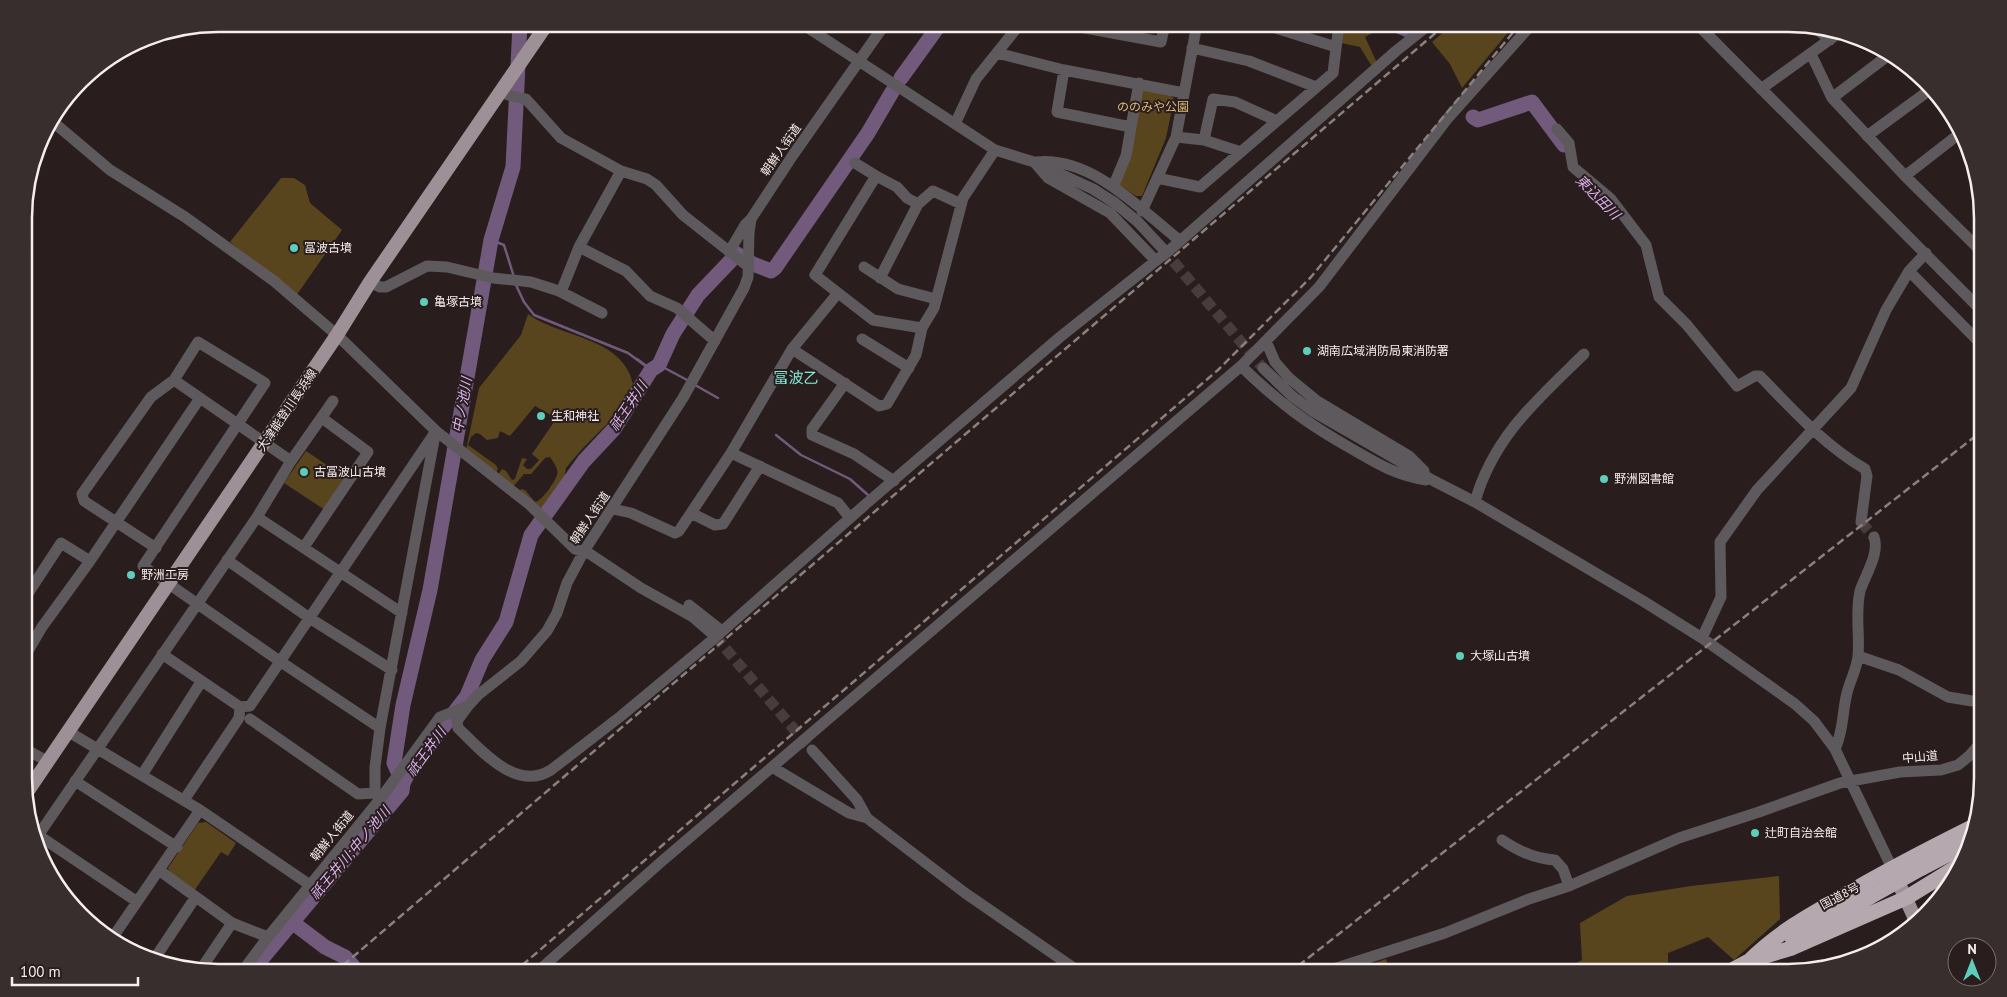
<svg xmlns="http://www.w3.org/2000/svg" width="2007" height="997" viewBox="0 0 2007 997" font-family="'PT Sans','Noto Sans JP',sans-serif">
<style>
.green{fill:#58451e}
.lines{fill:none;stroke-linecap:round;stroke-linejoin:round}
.stream{stroke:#725a7d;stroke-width:2.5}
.river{stroke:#725a7d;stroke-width:15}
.minor-tunnel{stroke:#483c3c;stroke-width:11;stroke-dasharray:11 5.5;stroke-linecap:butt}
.minor{stroke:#5e595c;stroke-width:11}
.major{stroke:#9d9197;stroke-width:14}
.highway{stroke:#b5a8ae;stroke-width:15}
.rail{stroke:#8a8080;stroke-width:2.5;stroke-dasharray:8 4;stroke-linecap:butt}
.highway-bridge{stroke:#b5a8ae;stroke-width:15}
.poi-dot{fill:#5dceb9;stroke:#291d1d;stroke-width:2}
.labels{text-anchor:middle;stroke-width:4;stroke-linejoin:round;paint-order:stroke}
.park-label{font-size:12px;fill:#ddbc7a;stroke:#291d1d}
.street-label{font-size:12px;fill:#f6eded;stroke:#291d1d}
.poi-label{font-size:12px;fill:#f6eded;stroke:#291d1d;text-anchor:start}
.water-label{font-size:14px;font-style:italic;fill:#d9b1ec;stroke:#291d1d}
.quarter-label{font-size:15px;fill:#82e7d3;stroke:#291d1d}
.rim{fill:none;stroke:#f6eded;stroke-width:2.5}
</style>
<rect width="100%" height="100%" fill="#291d1d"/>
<path class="green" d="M1363,24L1387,25L1365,37L1377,63L1371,65L1360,47L1341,43L1342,31L1362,32Z
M1453,24H1515L1462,88L1450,64L1432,42Z
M1144,90L1170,95L1174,99L1166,138L1142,196H1136L1119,185L1140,93Z
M281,178H294L305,185L310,203L342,230L296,296L230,242Z
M528,314C561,338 623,337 633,384L610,421L582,449L566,468L564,480L541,509L519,494L521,489L525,490L535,502C541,502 555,482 557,475C559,468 553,462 550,457L545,458L531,474H524L512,488L497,476L502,469L506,471L512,480L515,479L522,458L527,459L523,465L527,469H531L539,460L532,454L554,422L549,414L535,406L510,436L500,431L498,438L487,440L480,434L476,433L471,437L468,445L496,465L498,469L495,475L466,450L479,388L521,335Z
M306,451L346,478L325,510L284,483Z
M206,822L236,843L228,856L221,852L194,891L169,871L168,868L198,823Z
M1779,876L1780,919L1734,960L1708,937L1668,953V973H1556L1582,960L1580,923L1627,896L1691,886Z
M1386,959L1391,973H1346Z"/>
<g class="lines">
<path class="stream" d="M491,240L504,245L514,277
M516,285L524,302L534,315L628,353L651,370
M637,359L648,367
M659,365L689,381
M695,385L718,398
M776,435L801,455L850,479L868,495"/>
<path class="river" d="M1394,24L1413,32
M901,78L940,24
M1473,117L1478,120L1532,102L1564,145
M403,783L394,763L403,705L430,590L491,240L513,167L520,24
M292,922L325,947L345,957L353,966
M250,973L402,791L403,783L410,770L467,696L482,660L506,622L531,535L584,461L614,429L651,370L659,365L673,334L698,295L737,254L753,264L771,271L775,268L868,133L892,92"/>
<path class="minor-tunnel" d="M1163,249L1263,368
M1861,522L1874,537
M715,636L809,747"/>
<path class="minor" d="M802,24L995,150L1034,162L1093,189L1115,203L1138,222L1163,249
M1064,24L1161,42L1165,24
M1263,24L1336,47
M1697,24L1982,311
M1819,31L1830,40
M1192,48L1249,61L1316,87
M997,53L1064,70L1184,93
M1811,54L1832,98L1905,176L1982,252
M1064,70L1057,112L1131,127L1139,83
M503,89L508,95L526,99L561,138L621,171L647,179L656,185L683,215L749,267
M1761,89L1836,35
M1832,98L1890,54
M52,121L110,170L185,217L274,281L337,335L436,431L530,505L575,549L590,554L641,588L693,617L715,636
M955,124L976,79L1020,24
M1557,129L1569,143L1573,167L1611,199L1646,245L1659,297L1687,325L1737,386L1755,376H1760C1793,410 1824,445 1865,469L1867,476L1861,522
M1867,136L1931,89
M1176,137L1204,140L1241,152
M1204,140L1213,99L1235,102L1277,121
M1036,162C1091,156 1139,208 1179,240
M855,163L876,176
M1035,163L1048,178L1110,213L1156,261
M1905,176L1959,134
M1157,178L1200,187L1333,73L1339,24
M1113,187L1126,156L1131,127
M918,204L907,198L897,187L876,176L815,275L873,320L922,328L934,308L963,198L995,150
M1142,211L1176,137L1197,24
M579,247L621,171
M729,252L745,225L750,220
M864,267L898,289L936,299
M1909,271L1982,345
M880,278L918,204L933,191L961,204
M370,282L380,287H386L427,266L447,267L493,278L531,282L559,291L602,313
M561,292L579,247L626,271L650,296L677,308L715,341
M862,339L909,368
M1266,341L1275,362L1289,378L1317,401L1409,456L1424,471
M792,349L879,406L887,404L916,355L922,328
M1241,366C1278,402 1306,423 1352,449C1378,464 1395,475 1426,480
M1263,368L1292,396L1314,412L1434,481L1475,502L1643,601L1702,638L1795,704L1814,721L1835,749L1892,868
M174,380L198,342L265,383L143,566L281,662L380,728
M845,383L812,429V435L854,454L894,481
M731,453L838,503L850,518
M1475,502C1493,437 1538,399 1584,354
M613,509L631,513L675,533L679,531L731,453L792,349L838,293
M691,513L715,525L723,524L760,466
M257,517L402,613
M304,547L368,452L322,418
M156,548L84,501L82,494L151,397L174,380L291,461
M227,560L311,619L392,670
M25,598L61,543L90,561
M689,605L722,631
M1702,638L1721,597L1720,542L1757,490L1851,388L1886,310L1909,271L1926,253
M162,654L240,707
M25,656L42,627L90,561L200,398
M1858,656L1899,670L1948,697L1972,701
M468,706L457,721L458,728C482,751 516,792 551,770L621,716L710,642L867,503L1060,337L1172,248L1396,51L1430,24
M250,719L358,794L375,793L380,797
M69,732L200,810L310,885
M25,749L49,762
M1835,749C1844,730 1842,712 1847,693C1850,680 1857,669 1858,656C1860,635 1855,613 1860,591C1865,575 1880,554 1874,537
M812,750L857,800L867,818
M772,767L849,813L867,818L965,893L1081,973
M25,774L37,780
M142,775L201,682
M75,781L177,847
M375,793V767L380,728L435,435
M184,800L239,718L240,707L250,706L436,431
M38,835L136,901
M35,840L257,517L291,461L333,401
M1502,840C1518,851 1536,859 1555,860L1563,869L1569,886
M160,871L232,923L268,937
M113,937L200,810
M155,958L195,898
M201,969L232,923
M241,973L268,937L381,798L440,717L468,706L478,695L521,661L547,631L557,613L567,583L584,551L683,398L744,288L748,277L749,233L751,219L793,155L885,24
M536,973L661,862L1241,366L1319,287L1448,118L1532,24
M1321,973L1445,933L1529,899L1569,886L1679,838L1759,812L1840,783L1900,772L1941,770L1958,765L1969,756L1983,740"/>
<path class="major" d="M25,795L337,335L370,282L547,24
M1894,873L1917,923"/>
<path class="highway" d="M1922,868L1968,844
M1792,938L1870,897
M1752,960L1792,948L1906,898L1963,863
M1749,961C1777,933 1809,915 1843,896C1885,871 1928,849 1972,827
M1726,973L1756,957"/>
<path class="rail" d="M334,973L1446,24
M513,973L1218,370L1311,277L1520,24
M1289,973L1982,431"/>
<path class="highway-bridge" d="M1870,897L1922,868"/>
</g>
<g class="poi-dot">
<circle cx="294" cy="248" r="5"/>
<circle cx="424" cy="302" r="5"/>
<circle cx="1307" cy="351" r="5"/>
<circle cx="541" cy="416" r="5"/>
<circle cx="304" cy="472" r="5"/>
<circle cx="1604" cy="479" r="5"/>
<circle cx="131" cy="575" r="5"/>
<circle cx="1460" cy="656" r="5"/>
<circle cx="1755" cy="833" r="5"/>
</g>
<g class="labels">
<g class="park-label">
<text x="1153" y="111">ののみや公園</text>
</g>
<g class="street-label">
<text transform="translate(781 150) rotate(-55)" y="4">朝鮮人街道</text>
<text transform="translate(287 410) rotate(-56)" y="4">大津能登川長浜線</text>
<text transform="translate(590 518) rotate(-56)" y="4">朝鮮人街道</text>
<text transform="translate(1920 757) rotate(-5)" y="4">中山道</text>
<text transform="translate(332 836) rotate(-51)" y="4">朝鮮人街道</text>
<text transform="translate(1840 896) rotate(-28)" y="4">国道8号</text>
</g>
<g class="poi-label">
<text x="304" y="252">冨波古墳</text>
<text x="434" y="306">亀塚古墳</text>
<text x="1317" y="355">湖南広域消防局東消防署</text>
<text x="551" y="420">生和神社</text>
<text x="314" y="476">古冨波山古墳</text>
<text x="1614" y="483">野洲図書館</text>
<text x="141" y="579">野洲工房</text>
<text x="1470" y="660">大塚山古墳</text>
<text x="1765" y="837">辻町自治会館</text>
</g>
<g class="water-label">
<text transform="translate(1598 197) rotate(45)" y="5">東込田川</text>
<text transform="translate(462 405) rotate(-80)" y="5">中ノ池川</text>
<text transform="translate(628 406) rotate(-56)" y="5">祇王井川</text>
<text transform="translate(426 752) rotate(-54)" y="5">祇王井川</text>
<text transform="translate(350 853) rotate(-50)" y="5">祇王井川;中ノ池川</text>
</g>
<g class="quarter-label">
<text x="796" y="383">冨波乙</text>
</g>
</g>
<path d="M0 0H2007V997H0ZM218 32H1788A186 186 0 0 1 1974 218V778A186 186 0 0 1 1788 964H218A186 186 0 0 1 32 778V218A186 186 0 0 1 218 32Z" fill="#392e2e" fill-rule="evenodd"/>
<path class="rim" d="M218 32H1788A186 186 0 0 1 1974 218V778A186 186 0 0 1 1788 964H218A186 186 0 0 1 32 778V218A186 186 0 0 1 218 32Z"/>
<g transform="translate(1972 962)"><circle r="24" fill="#291d1d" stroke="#7b7070"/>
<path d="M0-4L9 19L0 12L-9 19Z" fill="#5dceb9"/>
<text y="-8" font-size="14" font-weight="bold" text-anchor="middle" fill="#f6eded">N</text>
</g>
<path d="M12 977v8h126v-8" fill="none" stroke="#f6eded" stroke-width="2.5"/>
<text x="20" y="977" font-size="15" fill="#f6eded" stroke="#291d1d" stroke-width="4" paint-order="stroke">100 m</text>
</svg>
